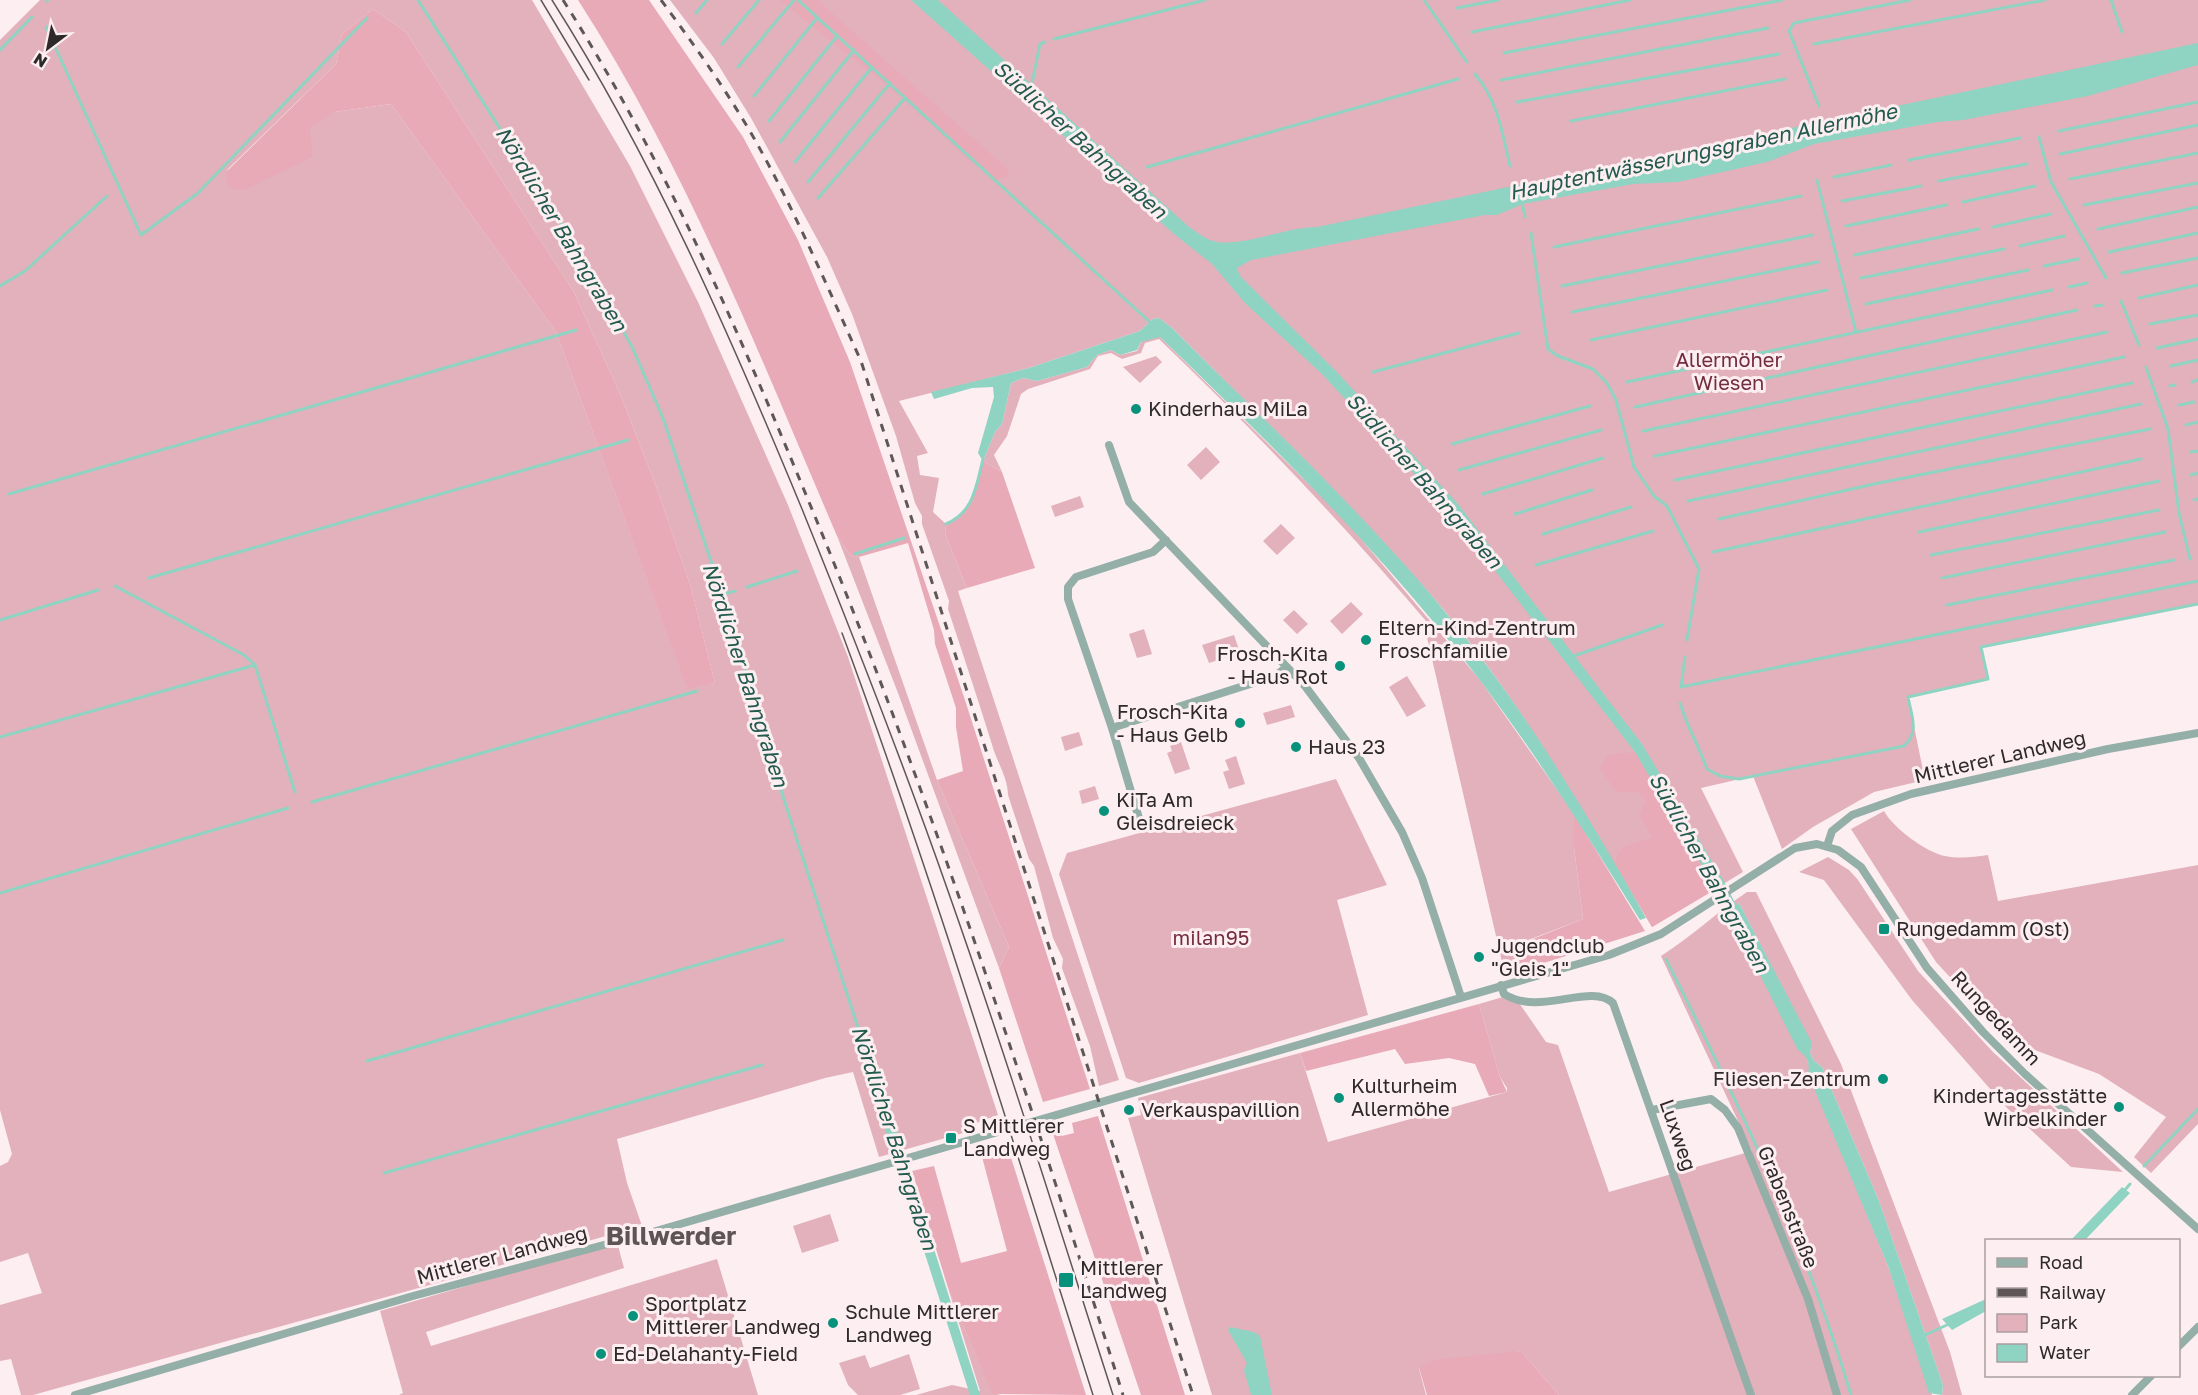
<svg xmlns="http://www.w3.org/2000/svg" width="2198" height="1395" viewBox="0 0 2198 1395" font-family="'Golos Text',sans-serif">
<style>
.green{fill:#e3b1bb;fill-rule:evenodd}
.forest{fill:#e7aab6}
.water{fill:#8fd3c2}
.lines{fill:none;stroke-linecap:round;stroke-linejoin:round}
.stream{stroke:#8fd3c2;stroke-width:3}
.canal{stroke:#8fd3c2;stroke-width:10}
.minor{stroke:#93afa7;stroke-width:8}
.tram{stroke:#5e5758;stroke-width:1.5}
.rail{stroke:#5e5758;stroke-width:3;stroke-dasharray:8 8;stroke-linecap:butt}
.poi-dot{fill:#08917b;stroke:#fceef1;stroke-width:2}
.labels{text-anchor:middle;stroke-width:6;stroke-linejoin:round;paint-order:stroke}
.park-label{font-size:20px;fill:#742c40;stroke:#fceef1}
.poi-label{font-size:20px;fill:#2e292a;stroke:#fceef1;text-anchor:start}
.street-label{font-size:20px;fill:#2e292a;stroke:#fceef1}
.water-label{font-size:21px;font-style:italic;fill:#225a4d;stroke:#fceef1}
.district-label{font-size:26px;font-weight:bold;fill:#5e5355;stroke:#fceef1}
</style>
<rect width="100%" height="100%" fill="#fceef1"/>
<path class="green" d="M40,0H532L630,166L698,302L788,505L848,657L998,1115L971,1125L970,1131L879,1157L853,1072L825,1078L617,1139L627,1183L642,1226L33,1395H21L11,1359L0,1361V1305L42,1293L28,1253L0,1262V1166L8,1162L12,1154L0,1110V40ZM373,9L406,32L574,292L621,396L656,486L691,587L715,683L687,688L556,332L391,104L335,112L226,171L336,64L342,34Z
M670,0H2198V604L1982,647L1988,679L1908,697L1925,780L1874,792L1813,827L1782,849L1753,776L1701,788L1743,872L1652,927C1583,814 1519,696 1431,595C1350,502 1260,416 1172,328L1159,318L1153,319L1140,331L1029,368L899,401L928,453L917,456L920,475L939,478L933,512L946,524L945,534L967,588L958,591L1119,1080L1099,1086L1090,1046L1062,968L1063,959L1053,938L1034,866L1029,859L1008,795C1008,780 999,765 994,751C979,703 964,657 948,609L949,601L922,524V516L915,503L896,436L852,314L827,257L751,118L714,58Z
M1155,336L1160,337L1345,520L1480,680L1574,814V847L1583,919L1510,947L1515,972L1505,975L1426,633L1432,628C1346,527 1255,431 1159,339L1145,343L1141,353L1122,359L1111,353L1098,356L1090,369L1028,389L1021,394L1007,436L994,455L1002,472L983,461L995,432L1002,424L1011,383L1023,378L1037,381L1087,367L1097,355L1111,350L1120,355L1137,351L1141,342Z
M1156,356L1162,362L1140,383L1123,367Z
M1206,447L1220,462L1201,480L1187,465Z
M1080,496L1084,507L1055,517L1051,506Z
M1281,524L1295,538L1277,555L1263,541Z
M837,536L850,555L859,557L937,780L1009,947L999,968L898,693Z
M1351,602L1363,614L1342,634L1330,621Z
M1294,610L1308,624L1297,634L1283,620Z
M1144,629L1152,654L1137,658L1129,634Z
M1234,635L1240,653L1209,663L1202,645Z
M1407,676L1426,706L1407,717L1389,687Z
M1291,705L1295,717L1267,725L1263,713Z
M1079,732L1083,745L1065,751L1061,737Z
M1181,742L1190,769L1175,774L1167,753L1172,751L1170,746Z
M1236,756L1245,784L1229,789L1223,772L1229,770L1225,760Z
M1336,779L1387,885L1337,900L1368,1015L1139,1083L1126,1078L1059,874L1067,853Z
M1095,786L1099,799L1082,804L1079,791Z
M1884,811C1892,827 1927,853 1945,856C1960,859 1973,857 1988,855L1998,901L2198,865V1124L2151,1173L2134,1157L2166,1117L2099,1074L2008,1040L1936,962L1851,829Z
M1828,857L1849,870L1858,880L1918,971L1993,1052L2123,1172L2071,1167L2006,1107L1912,1000L1824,880L1799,872Z
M1747,892H1756L1841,1064L1950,1352L1962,1395H1942L1943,1385L1879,1201L1822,1067L1814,1061L1810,1053L1811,1043L1739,903L1727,911L1806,1056L1827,1116L1888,1266L1932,1395H1559L1521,1351L1419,1369L1426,1395H1212L1128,1118L1141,1115L1138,1098L1300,1053L1328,1142L1507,1092V1088L1500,1077L1479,1004L1513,994L1546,1042L1558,1045L1609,1192L1752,1151L1661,956C1691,937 1717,912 1747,892Z
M830,1214L839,1241L802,1253L793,1226Z
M617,1242L624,1268L426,1332L431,1346L717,1259L758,1395H399L403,1393L380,1311Z
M949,1291L992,1393L1001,1395H916L952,1385L980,1391Z
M909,1354L920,1389L900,1395H858L848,1385L839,1363L865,1355L870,1368Z"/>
<path class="forest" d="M578,0H649L743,137L798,240L850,362L964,697L1090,1089L1043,1102L999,968L1009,947L937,780L963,771L956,727V708L935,644L934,630L908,543L859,557L850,555L837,536C759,354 686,167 578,0Z
M780,0H817L1009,170L1006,178L997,180L971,162L902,98Z
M373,9L406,32L574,292L621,396L656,486L691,587L715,683L687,689L556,332L391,104L335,112L310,128L312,157L244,190L229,188L226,172L336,64L342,34Z
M983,461L1002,472L1035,568L967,588L945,534L946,524C974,512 975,488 983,461Z
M1635,752L1716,889L1652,927L1615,862L1622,847L1652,837L1639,815L1646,801L1638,791L1616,792L1600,768L1608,755Z
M1574,814L1645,931L1515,972L1510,948L1583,919L1574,847Z
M1479,1004L1500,1077L1507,1092L1489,1096L1475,1064L1449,1058L1405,1064L1395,1049L1306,1071L1300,1053Z
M1098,1116L1185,1395H1141L1052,1131L1060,1129L1062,1136L1074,1133L1072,1123Z
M1007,1145L1086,1395L992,1394L949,1291L912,1171L934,1166L961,1263L1007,1251L981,1153Z
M1521,1351L1559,1395H1427L1419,1368L1433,1360Z"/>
<path class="water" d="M911,0H938L1189,227C1198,233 1208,241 1218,242C1246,246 1286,227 1317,227L2198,43V65L2088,96L1963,120L1938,122L1814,144L1767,162L1678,182L1633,184L1523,204L1497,215H1485L1251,260L1237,268L1240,276L1337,372L1458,504L1642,744L1725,883L1716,889L1635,752L1452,515L1322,374L1245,303L1212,264L1174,234Z
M1159,318L1172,328C1260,416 1352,502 1432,596C1515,694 1584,807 1646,918L1640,920C1577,819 1513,717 1436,625C1351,522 1256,430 1160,337L1141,342L1137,350L1120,355L1111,350L1097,355L1087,367L1037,381L1023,378L1011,383L1002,424L995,432L983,461L978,453L994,397L993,387L972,388L934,399L931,392L1029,368L1140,331L1153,319Z
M1739,903L1812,1043L1810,1053L1814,1061L1822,1067L1879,1201L1943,1385L1942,1395L1929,1393L1888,1266L1808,1074C1810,1063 1808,1057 1798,1050L1727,910Z
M890,1109L980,1395H970L880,1113Z
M2122,1187L2130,1193L2085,1240H2071Z
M1986,1299V1311L1952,1330L1942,1319Z
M1230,1327L1254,1332L1260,1336L1272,1395H1251L1244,1370L1247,1363L1228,1330Z"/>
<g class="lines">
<path class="stream" d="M418,0L596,279L633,349L663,418L722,594L778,781L886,1114
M798,0L1151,323
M1424,0L1467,62
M2111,0L2122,32
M47,1L48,0
M1457,8L1498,0
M696,13L707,0
M46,27L141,235L198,193L367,18
M1472,32L1630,0
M1054,39L1205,0
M722,44L759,0
M1814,44L2045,0
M0,50L32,17
M1504,53L1782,0
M738,67L794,0
M1475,74C1498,101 1502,132 1510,166
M1501,80L1768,28
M1031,88L1040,44L1045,42
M754,96L817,18
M1517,102L1779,54
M1819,106L1789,31L1794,23L1910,0
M769,121L837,36
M1571,121L1785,79
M2059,131L2198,102
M2039,137L2051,182L2106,278
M780,142L854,50
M2060,154L2198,125
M1909,160L2020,138
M795,162L872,67
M1147,167L1458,79
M1834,177L1891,165
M2070,179L2198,153
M1817,180L1856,332
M1939,181L2027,164
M808,182L890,83
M818,198L905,98
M1842,201L1921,186
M1522,202L1525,217
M1963,202L2035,186
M2084,205L2198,183
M1846,226L1946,205
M1993,227L2051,214
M2098,229L2198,207
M1531,233L1548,349L1558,356L1593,369L1607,383L1616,400L1634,467L1654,496L1667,506L1699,569L1687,640
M2020,246L2064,236
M1554,247L1801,196
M2109,252L2198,233
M1855,255L1978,229
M2044,266L2078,259
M2122,273L2198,258
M1861,278L2004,249
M0,286L25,271L107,196
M1562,286L1812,235
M2069,287L2087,283
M2139,298L2198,285
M2121,301L2139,345
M1866,304L2028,270
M2095,306L2102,305
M1572,312L1818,262
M2150,324L2198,315
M1591,340L1827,290
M2157,348L2198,339
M2171,366L2198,360
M2146,367L2168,429L2179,513L2190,559
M1373,372L1519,333
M1627,382L2052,290
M2192,382L2198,380
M2170,386L2175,385
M2179,405L2194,402
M1635,407L2077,310
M2186,425L2198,422
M1643,431L2107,332
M1452,444L1590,406
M2191,452L2198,451
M1655,456L2124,357
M1459,470L1601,430
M2191,475L2198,473
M1675,480L2132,383
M9,494L576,330
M1483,494L1603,458
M2194,500L2198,499
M1688,501L2141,404
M1515,514L1592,490
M1719,519L1874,484L2150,429
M946,524C974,512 976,487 983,459
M1919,532L2159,481
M1543,534L1631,507
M1713,552L2141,459
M855,554L904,538
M1931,555L2159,510
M1536,565L1653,531
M149,578L628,440
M1942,578L2165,532
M115,586L244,655L255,665L295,792
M747,587L797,571
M723,594L735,591
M1947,605L2174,560
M0,620L98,590
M1571,657L1662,625
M1685,657L1681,687L2198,581
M1680,703C1687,727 1699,746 1707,769L1720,776L1739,779L1904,746C1920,733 1911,714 1908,697L1988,679L1981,647L2198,604
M0,737L255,665
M312,802L697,691
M0,893L288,808
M1666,959C1737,1100 1806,1243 1851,1395
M367,1061L783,940
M2144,1166L2198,1109
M384,1173L762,1065
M2124,1191L2130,1184
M1925,1335L1949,1324"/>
<path class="canal" d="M1721,886L1738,920"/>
<path class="minor" d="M1109,445L1129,502L1305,686L1359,758L1402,832L1422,878L1461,997
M1112,728L1068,599V587L1076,577L1153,552L1166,540
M1141,825L1112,728L1275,676L1287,667
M1827,846L1832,831L1852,815L1911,794L2108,749L2198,733
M1501,985L1504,994C1540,1017 1590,982 1613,1003L1751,1395
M1652,1110L1711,1099L1725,1110L1738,1128L1808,1299L1837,1395
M2178,1347L2198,1327
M75,1395L413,1296L656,1231L1609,955L1661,934L1795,848L1817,844L1838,850L1861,867L1927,968L1983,1032L2025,1074L2198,1229
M2132,1395L2151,1376"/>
<path class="tram" d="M541,0L589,80
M552,0C653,159 730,335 802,509C853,635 903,762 948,891C1007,1058 1059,1227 1113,1395
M842,633C935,883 1012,1140 1093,1395"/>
<path class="rail" d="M563,0C663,157 738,330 809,502C930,794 1028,1094 1123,1395
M661,0C693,43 724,87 751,133C793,206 826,284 861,361L1193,1395"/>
</g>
<g class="poi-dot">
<circle cx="1136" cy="409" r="6"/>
<circle cx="1366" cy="640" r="6"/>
<circle cx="1340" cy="666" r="6"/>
<circle cx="1240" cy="723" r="6"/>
<circle cx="1296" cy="747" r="6"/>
<circle cx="1104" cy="811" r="6"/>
<rect x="1878" y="923" width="12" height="12" rx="3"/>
<circle cx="1479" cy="957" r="6"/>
<circle cx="1883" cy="1079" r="6"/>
<circle cx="1339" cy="1098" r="6"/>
<circle cx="2119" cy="1107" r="6"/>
<circle cx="1129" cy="1110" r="6"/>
<rect x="945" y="1132" width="12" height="12" rx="3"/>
<rect x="1058" y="1272" width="16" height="16" rx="3"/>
<circle cx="633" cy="1316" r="6"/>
<circle cx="833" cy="1323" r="6"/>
<circle cx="601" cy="1354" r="6"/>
</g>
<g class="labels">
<g class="park-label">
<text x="1729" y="367">Allermöher<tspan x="1729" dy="23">Wiesen</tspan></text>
<text x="1211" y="945">milan95</text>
</g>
<g class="poi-label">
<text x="1148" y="416">Kinderhaus MiLa</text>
<text x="1378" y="635">Eltern-Kind-Zentrum<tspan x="1378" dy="23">Froschfamilie</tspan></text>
<text x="1328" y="661" text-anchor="end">Frosch-Kita<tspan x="1328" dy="23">- Haus Rot</tspan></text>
<text x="1228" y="719" text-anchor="end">Frosch-Kita<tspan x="1228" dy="23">- Haus Gelb</tspan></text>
<text x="1308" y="754">Haus 23</text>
<text x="1116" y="807">KiTa Am<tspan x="1116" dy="23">Gleisdreieck</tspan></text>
<text x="1896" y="936">Rungedamm (Ost)</text>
<text x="1491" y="953">Jugendclub<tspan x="1491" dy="23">"Gleis 1"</tspan></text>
<text x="1871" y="1086" text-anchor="end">Fliesen-Zentrum</text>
<text x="1351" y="1093">Kulturheim<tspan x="1351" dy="23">Allermöhe</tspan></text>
<text x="2107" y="1103" text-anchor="end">Kindertagesstätte<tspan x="2107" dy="23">Wirbelkinder</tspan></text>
<text x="1141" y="1117">Verkauspavillion</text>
<text x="963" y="1133">S Mittlerer<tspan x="963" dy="23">Landweg</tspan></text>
<text x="1080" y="1275">Mittlerer<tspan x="1080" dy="23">Landweg</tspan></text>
<text x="645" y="1311">Sportplatz<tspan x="645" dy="23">Mittlerer Landweg</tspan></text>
<text x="845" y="1319">Schule Mittlerer<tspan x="845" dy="23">Landweg</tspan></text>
<text x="613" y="1361">Ed-Delahanty-Field</text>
</g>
<g class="street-label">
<text transform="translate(2000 757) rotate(-13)" y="7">Mittlerer Landweg</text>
<text transform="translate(1996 1018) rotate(47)" y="7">Rungedamm</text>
<text transform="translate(1678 1135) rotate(71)" y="7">Luxweg</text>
<text transform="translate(1788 1207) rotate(68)" y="7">Grabenstraße</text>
<text transform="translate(502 1255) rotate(-15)" y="7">Mittlerer Landweg</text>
</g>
<g class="water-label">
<text transform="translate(1080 140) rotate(42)" y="7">Südlicher Bahngraben</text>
<text transform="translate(1703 152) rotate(-12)" y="7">Hauptentwässerungsgraben Allermöhe</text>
<text transform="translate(561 229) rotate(59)" y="7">Nördlicher Bahngraben</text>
<text transform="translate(1424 481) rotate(49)" y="7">Südlicher Bahngraben</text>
<text transform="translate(745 675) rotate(72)" y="7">Nördlicher Bahngraben</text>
<text transform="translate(1709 873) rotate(61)" y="7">Südlicher Bahngraben</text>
<text transform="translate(894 1138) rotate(72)" y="7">Nördlicher Bahngraben</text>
</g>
<g class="district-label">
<text x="671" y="1245">Billwerder</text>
</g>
</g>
<rect x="1985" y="1239" width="195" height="138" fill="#fceef1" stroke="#aa9fa1" stroke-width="1.5"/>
<rect x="1997" y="1258" width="30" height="9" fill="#93afa7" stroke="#aa9fa1" stroke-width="1.5"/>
<text x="2039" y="1269" font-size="18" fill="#2e292a">Road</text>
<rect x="1997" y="1288" width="30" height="9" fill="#5e5758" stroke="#aa9fa1" stroke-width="1.5"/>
<text x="2039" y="1299" font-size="18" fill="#2e292a">Railway</text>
<rect x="1997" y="1314" width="30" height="18" fill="#e3b1bb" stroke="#aa9fa1" stroke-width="1.5"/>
<text x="2039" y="1329" font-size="18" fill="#2e292a">Park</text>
<rect x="1997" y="1344" width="30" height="18" fill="#8fd3c2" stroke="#aa9fa1" stroke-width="1.5"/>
<text x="2039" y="1359" font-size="18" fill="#2e292a">Water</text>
<g transform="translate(48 48) rotate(212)" stroke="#fceef1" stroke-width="4.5" paint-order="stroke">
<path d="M0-4.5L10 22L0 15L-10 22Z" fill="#2e292a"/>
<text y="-9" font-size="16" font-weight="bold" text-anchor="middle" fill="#2e292a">N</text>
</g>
</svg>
